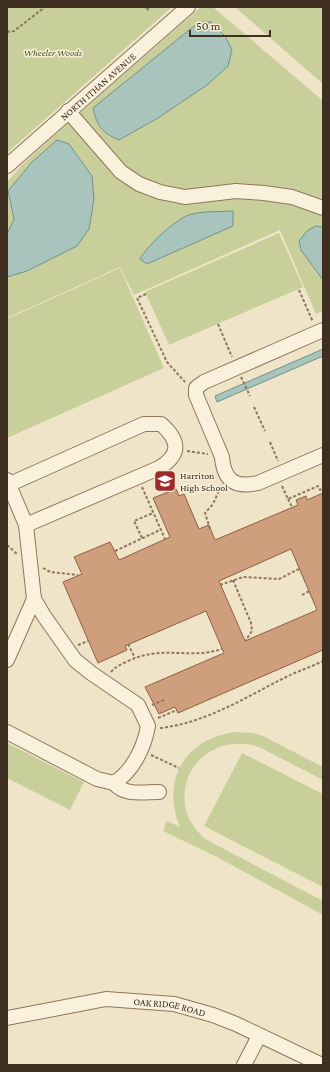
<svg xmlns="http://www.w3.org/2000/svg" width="330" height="1072" viewBox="0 0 330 1072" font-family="'Crimson Pro',serif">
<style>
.green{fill:#c9cf9b}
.water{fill:#a9c4bc;stroke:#6f938a}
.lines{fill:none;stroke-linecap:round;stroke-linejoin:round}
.stream{stroke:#6f938a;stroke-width:3}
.building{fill:#cf9f7d;stroke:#8d5f41;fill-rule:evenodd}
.minor-casing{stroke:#8d765c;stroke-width:16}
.path{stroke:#8d765c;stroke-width:2;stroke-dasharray:3 2;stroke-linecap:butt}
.minor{stroke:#faf1dc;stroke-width:14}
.labels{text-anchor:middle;stroke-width:3;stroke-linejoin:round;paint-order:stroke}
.park-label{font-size:10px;font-style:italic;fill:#4d5a26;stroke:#f7eed8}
.street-label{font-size:10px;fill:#3d2e20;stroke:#f7eed8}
.poi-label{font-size:10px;fill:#3d2e20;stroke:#f7eed8;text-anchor:start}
</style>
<rect width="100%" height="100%" fill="#f0e4c8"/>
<path class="green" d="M7,7H172L7,153Z
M201,7H213L323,101V311L316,314L280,230L134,295L120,267L7,318L8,181L22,165L58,132Z
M235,7H323V84Z
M279,233L303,287L169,345L145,292Z
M120,268L164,368L7,438V319Z
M237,732L253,733L263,736L323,767V780L259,747C216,733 176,766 186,811C189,822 197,831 205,839L323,901V915L215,856L163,831L167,821L180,827C160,780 186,737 237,732Z
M7,743L84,782L70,810L7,778Z
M242,753L323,794V887L204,826Z"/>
<path class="water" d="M199,22H211L225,36L232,50L228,66L207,85L158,118L119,140C102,133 97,126 93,108Z
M57,140L69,144L92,176L94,199L89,229L77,246L27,271L7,277V234L14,219L8,191L32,162Z
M233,211V226L147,264L140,259C147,246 177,217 192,214C205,211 219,212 233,211Z
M316,226L323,227V280L301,250L299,241L307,231Z
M323,349V356L217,402L215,396Z"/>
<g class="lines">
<path class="stream" d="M146,7L148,9"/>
</g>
<path class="building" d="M176,489L179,496L184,494L199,529L209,525L215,540L298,505L296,500L306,496L307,500L323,493V650L178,713L175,707L159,714L145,687L224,653L206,611L125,646L127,650L98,663L63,582L82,574L74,557L110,542L119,560L170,537L153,498ZM291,549L317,610L245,641L219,581Z"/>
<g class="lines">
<g class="minor-casing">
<g id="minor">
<path d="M68,111L121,172L139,184L160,192L185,197L236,191L264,193L292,197L323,208"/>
<path id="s1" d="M7,166L188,7"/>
<path d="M323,330L204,382L196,388V395L222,457C224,481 235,488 258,483L323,455"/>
<path d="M7,480L26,525L159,468C182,454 179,440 161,424H144L10,484"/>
<path d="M7,660L34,599"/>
<path d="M7,732L97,779L114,783C133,771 144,748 148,726L138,705L91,673L75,660L44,616L34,599L26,525"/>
<path d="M114,783C125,796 142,792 159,792"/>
<path id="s2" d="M7,1018L106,999L174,1004L213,1015L236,1024L322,1065"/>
<path d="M244,1065L259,1036"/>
</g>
</g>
<path class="path" d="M7,32L14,31L45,7
M299,290L313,322
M146,294L137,298L167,362L185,382
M218,324L232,357
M241,377L250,396
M254,407L265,431
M270,442L278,461
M187,451L208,454
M282,486L288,499L318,486L320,490L323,488
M142,487L165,539
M288,499L292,507
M210,529L205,513L213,504L221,486
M142,538L134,521L153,513
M7,545L17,554
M115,551L160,530
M43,568L50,572L78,575
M233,580L251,623L252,631L245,641
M220,585L243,577L279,579L299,569
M302,595L309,591
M128,644L135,658
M78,645L88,641
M111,672C115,667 120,665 126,662C162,644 187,660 222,649
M152,705L164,700
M158,718L177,710
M160,728C206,723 246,697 286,677C298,671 311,667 323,661
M151,755L179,768"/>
<use href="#minor" class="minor"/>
</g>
<defs>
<g id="school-square" transform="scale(1.15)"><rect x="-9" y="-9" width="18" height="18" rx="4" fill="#9e2a2b" stroke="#f7eed8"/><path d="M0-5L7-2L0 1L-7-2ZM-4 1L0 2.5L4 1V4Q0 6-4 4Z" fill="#fff"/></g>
</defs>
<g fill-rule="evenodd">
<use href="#school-square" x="165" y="481"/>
</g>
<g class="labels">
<g class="park-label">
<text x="53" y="56">Wheeler Woods</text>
</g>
<g class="street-label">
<text dy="4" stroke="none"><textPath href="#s1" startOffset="121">NORTH ITHAN AVENUE</textPath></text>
<text dy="4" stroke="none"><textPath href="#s2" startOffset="165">OAK RIDGE ROAD</textPath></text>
</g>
<g class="poi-label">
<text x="180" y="479">Harriton<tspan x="180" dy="12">High School</tspan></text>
</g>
</g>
<rect width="330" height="1072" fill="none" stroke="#3d2e20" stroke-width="16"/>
<path d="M190 30v6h80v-6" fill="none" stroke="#3d2e20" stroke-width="2"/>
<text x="196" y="30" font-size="12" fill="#3d2e20" stroke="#f7eed8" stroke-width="3" paint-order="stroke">50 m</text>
</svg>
